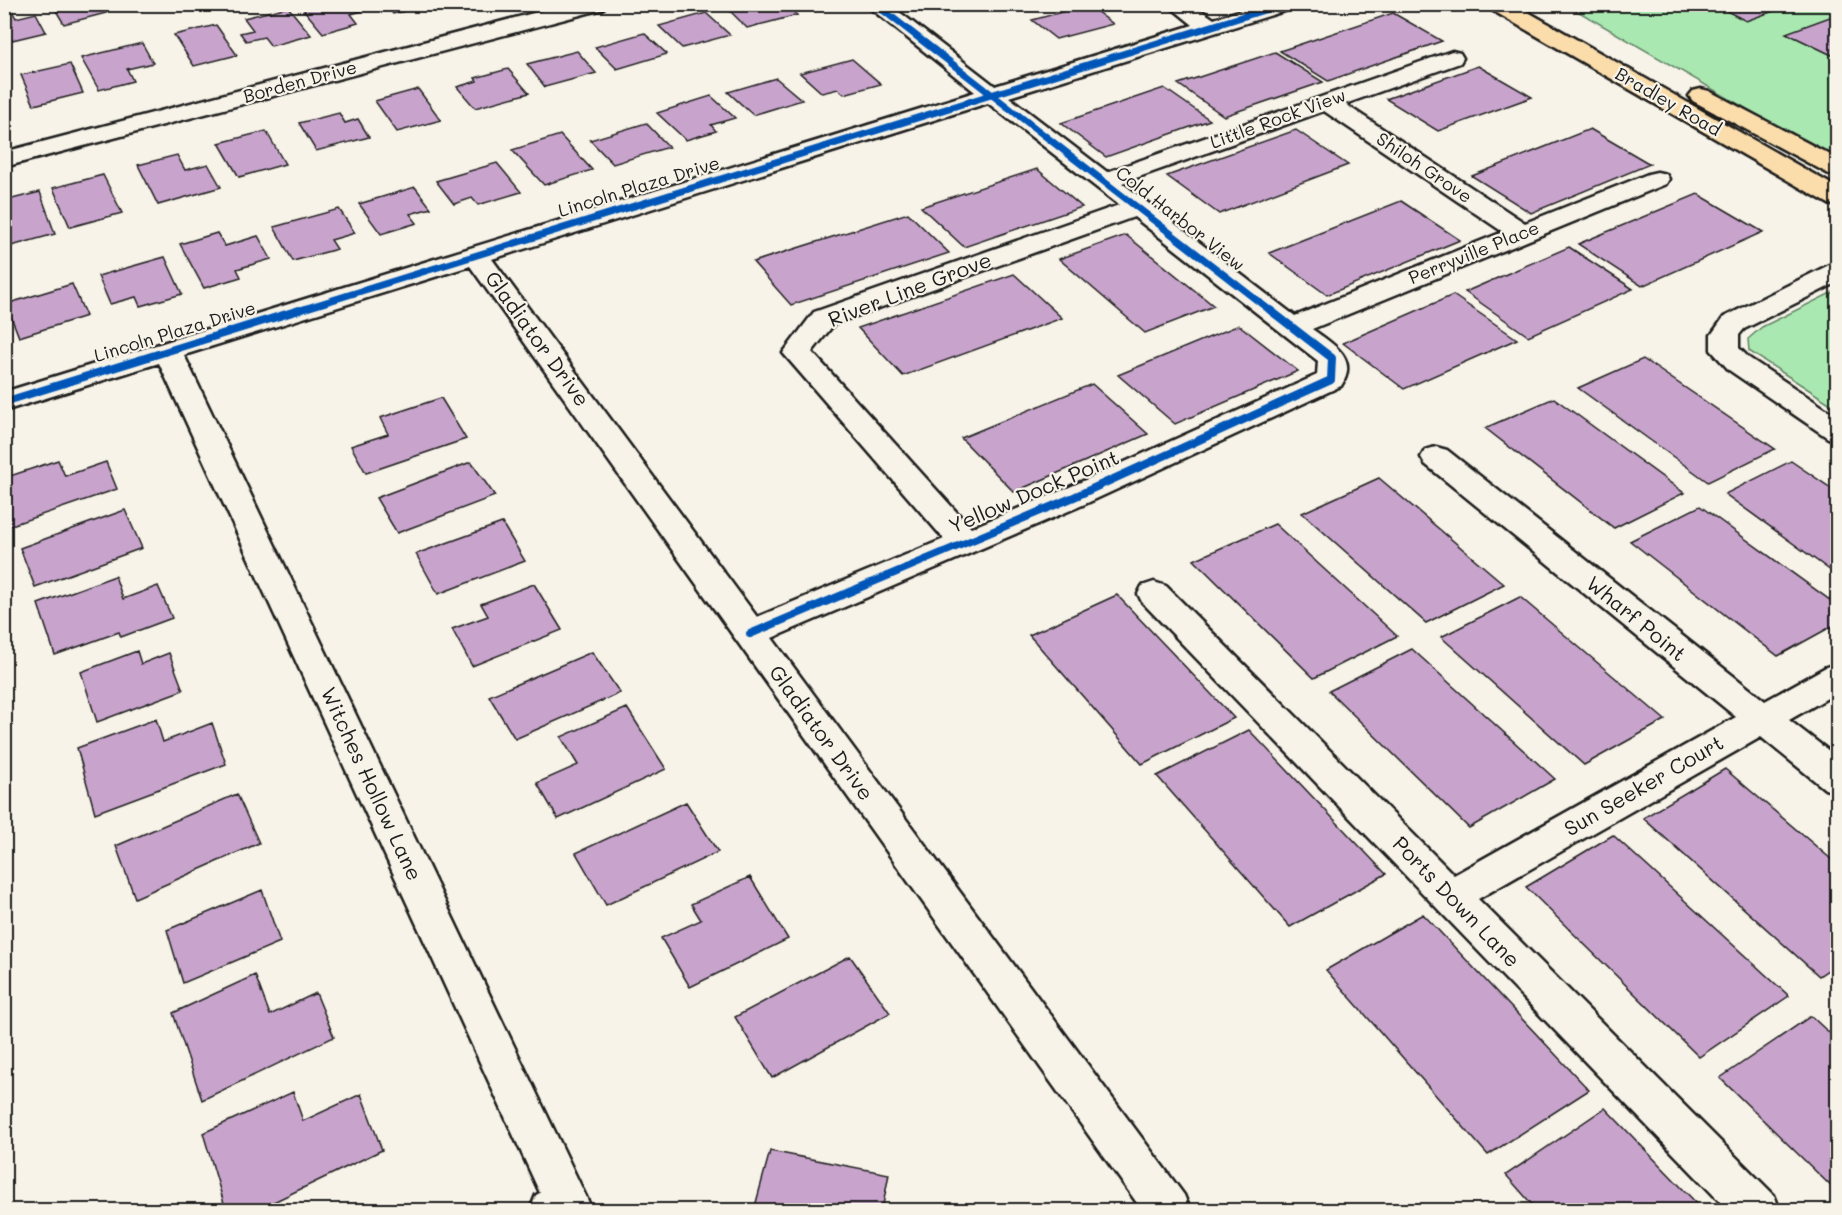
<svg xmlns="http://www.w3.org/2000/svg" width="1842" height="1215" viewBox="0 0 1842 1215" font-family="Mali,sans-serif">
<style>
.green{fill:#a9e9b1;stroke:#628266;stroke-width:1.5}
.building{fill:#c8a4cd;stroke:#1c1c1c;stroke-width:1.5}
.lines{fill:none;stroke-linecap:round;stroke-linejoin:round}
.street-casing{stroke:#1c1c1c;stroke-width:5}
.primary-casing{stroke:#1c1c1c;stroke-width:5}
.street{fill:#f7f3e8;fill-rule:evenodd}
.primary{fill:#fbddab;fill-rule:evenodd}
.cycleway-far1-casing{stroke:#f7f3e8;stroke-width:10}
.cycleway-casing{stroke:#f7f3e8;stroke-width:12}
.cycleway-far1{stroke:#0057b8;stroke-width:7}
.cycleway{stroke:#0057b8;stroke-width:8}
.labels{text-anchor:middle;stroke-width:4.5;stroke-linejoin:round;paint-order:stroke}
.far-street-label{font-size:18px;fill:#1c1c1c;stroke:#f7f3e8}
.street-label{font-size:21px;fill:#1c1c1c;stroke:#f7f3e8}
</style>
<rect width="100%" height="100%" fill="#f7f3e8"/>
<filter id="ink" filterUnits="userSpaceOnUse"><feTurbulence type="fractalNoise" baseFrequency=".0167" numOctaves="2"/><feDisplacementMap in="SourceGraphic" scale="12" xChannelSelector="R" yChannelSelector="G"/><feConvolveMatrix kernelMatrix="1 2 1 2 8 2 1 2 1" color-interpolation-filters="sRGB"/></filter>
<g filter="url(#ink)">
<path class="green" d="M1567,5H1837V161Z
M1837,290V408L1749,351L1748,339L1762,327Z"/>
<path class="building" d="M52,4H101L106,13L64,24Z
M135,4H164L139,11Z
M319,4H356L362,11L351,14L358,23L323,33L303,9Z
M385,4H426L427,6L393,14Z
M747,4H785L797,15L747,28L728,9Z
M1713,4H1793L1746,21Z
M1088,5L1113,24L1056,39L1032,20Z
M10,7L16,18L36,13L46,32L4,42V8Z
M288,7L311,35L271,46L264,37L246,41L240,33L253,30L244,18Z
M706,13L730,35L682,48L659,26Z
M1393,13L1442,41L1328,81L1280,51Z
M1838,14V58L1786,33Z
M216,25L237,55L194,66L174,35Z
M644,33L667,54L617,69L595,47Z
M142,43L153,63L127,69L133,81L99,90L81,58Z
M577,51L596,73L545,87L527,64Z
M1275,52L1323,82L1224,116L1178,84Z
M852,59L881,84L844,94L838,89L822,93L800,73Z
M70,64L83,93L34,105L21,75Z
M1478,66L1532,97L1438,131L1386,99Z
M508,69L529,93L475,108L457,87L477,81L475,78Z
M776,78L802,100L753,115L728,92Z
M1164,88L1210,120L1106,157L1061,123Z
M418,89L441,120L397,132L375,101Z
M711,96L735,118L711,125L716,131L686,140L657,113Z
M339,113L345,123L358,119L369,137L316,151L299,123Z
M646,123L669,147L613,164L590,140Z
M1590,129L1650,164L1531,213L1472,176Z
M1296,130L1348,165L1219,214L1167,176Z
M266,131L285,164L239,177L219,143Z
M560,135L592,170L544,185L512,150Z
M177,155L185,170L208,164L221,187L158,205L138,165Z
M497,163L521,192L478,205L472,198L454,204L436,181Z
M1037,169L1082,207L964,247L921,207Z
M103,175L122,213L70,227L53,188Z
M415,187L431,208L410,214L417,223L381,234L359,204Z
M40,192L55,234L4,248V201Z
M1698,194L1763,232L1642,286L1578,244Z
M1401,201L1460,240L1327,295L1269,253Z
M339,209L355,233L331,240L337,249L293,261L274,227Z
M908,213L949,253L791,305L753,262Z
M217,233L225,246L258,236L271,259L237,269L241,277L204,288L180,244Z
M1126,235L1214,306L1145,333L1059,259Z
M1569,247L1633,289L1528,336L1465,292Z
M165,257L182,294L140,306L136,297L110,304L98,276Z
M1014,274L1062,318L903,376L858,328Z
M72,284L86,316L19,337L6,304Z
M1453,295L1517,339L1404,389L1343,343Z
M1239,325L1298,371L1175,424L1118,375Z
M1643,359L1775,449L1708,482L1578,388Z
M1092,384L1148,434L1014,492L961,438Z
M441,398L466,439L366,473L351,446L388,434L380,418Z
M1554,398L1684,493L1614,528L1485,428Z
M58,460L65,476L106,462L117,489L6,527L4,478Z
M1791,461L1838,493V576L1725,494Z
M471,462L495,496L397,533L376,498Z
M1379,478L1504,584L1426,623L1302,513Z
M1700,506L1838,606V623L1778,656L1630,541Z
M125,510L142,548L35,587L20,548Z
M502,523L525,561L438,594L416,554Z
M1275,524L1397,636L1314,678L1194,560Z
M115,576L123,599L158,586L172,618L121,637L119,632L55,655L38,604Z
M534,584L562,630L472,666L452,629L488,616L481,604Z
M1117,595L1234,718L1142,764L1029,635Z
M1520,597L1665,720L1584,765L1441,637Z
M1412,649L1555,779L1469,828L1329,691Z
M137,651L141,664L169,653L183,690L97,722L81,672Z
M592,652L620,693L515,739L489,696Z
M627,708L666,769L558,819L537,783L578,765L561,737Z
M156,719L163,742L212,723L226,764L95,813L77,748Z
M1249,730L1386,874L1290,927L1157,776Z
M1725,769L1838,865V963L1819,976L1643,818Z
M237,794L259,843L135,898L116,846Z
M686,802L718,852L606,905L576,853Z
M1613,835L1789,996L1699,1057L1526,887Z
M750,877L788,939L690,987L661,938L701,920L691,904Z
M262,890L280,942L183,983L167,930Z
M1423,914L1589,1090L1488,1155L1326,970Z
M850,956L890,1013L772,1078L735,1017Z
M255,975L270,1015L316,993L334,1037L202,1100L173,1013Z
M1811,1016L1838,1041V1193L1720,1078Z
M293,1092L303,1121L361,1094L382,1150L257,1210H226L203,1133Z
M1605,1108L1703,1210H1537L1506,1175Z
M770,1151L889,1174L882,1210H754Z"/>
<g class="lines">
<g class="street-casing">
<path id="street" d="M568,4H605L603,9L4,167V152Z
M865,4H889L995,86L1193,25L1167,4H1192L1214,19L1259,4H1293L1291,9L1009,97L1107,172L1452,51L1460,53L1463,58L1460,63L1345,104L1525,223L1648,174L1657,172L1666,174L1669,179L1666,184L1312,329C1331,343 1360,358 1341,386L1085,504L772,638L1184,1195L1190,1210H1142L470,266L184,355L589,1203L586,1210H530L536,1195L540,1193L159,363L4,411V392L975,92ZM988,103L1119,205L814,312L783,353L944,539L757,617L492,259ZM1324,111L1503,232L1295,316L1122,183ZM1134,217L1318,361L1317,375L1063,490L971,528L812,352L834,324Z
M1838,263V282L1744,329L1739,335V348L1749,358L1838,417V440L1828,438L1729,370L1711,350V335L1724,317L1829,265Z
M1436,447L1447,450L1765,701L1826,667L1838,663V692L1789,720L1838,758V793L1825,789L1761,737L1478,899L1774,1195L1780,1210H1728L1142,602L1138,594L1142,586L1154,582L1166,586L1454,875L1736,717L1425,464L1421,457L1425,450Z"/>
</g>
<g class="primary-casing">
<path id="primary" d="M1488,4H1514L1838,188V206L1829,204L1490,9Z
M1701,89L1709,91L1838,159V176L1829,174L1693,101L1689,96L1693,91Z"/>
</g>
<use href="#street" class="street"/>
<use href="#primary" class="primary"/>
<g class="cycleway-far1-casing">
<path id="cycleway-far1" d="M875,4L1272,312
M294,312L1283,4"/>
</g>
<g class="cycleway-casing">
<path id="cycleway" d="M4,402L299,310
M750,634L1074,497L1331,380L1332,358L1270,310"/>
</g>
<use href="#cycleway-far1" class="cycleway-far1"/>
<use href="#cycleway" class="cycleway"/>
</g>
</g>
<g class="labels">
<g class="far-street-label">
<text transform="translate(300 82) rotate(-15)" y="6">Borden Drive</text>
<text transform="translate(1668 102) rotate(30)" y="6">Bradley Road</text>
<text transform="translate(1278 119) rotate(-20)" y="6">Little Rock View</text>
<text transform="translate(1424 168) rotate(34)" y="6">Shiloh Grove</text>
<text transform="translate(639 187) rotate(-17)" y="6">Lincoln Plaza Drive</text>
<text transform="translate(1180 219) rotate(38)" y="6">Cold Harbor View</text>
<text transform="translate(1474 253) rotate(-22)" y="6">Perryville Place</text>
<text transform="translate(175 332) rotate(-17)" y="6">Lincoln Plaza Drive</text>
</g>
<g class="street-label">
<text transform="translate(910 290) rotate(-21)" y="7">River Line Grove</text>
<text transform="translate(537 339) rotate(54)" y="7">Gladiator Drive</text>
<text transform="translate(1034 492) rotate(-23)" y="7">Yellow Dock Point</text>
<text transform="translate(1636 619) rotate(39)" y="7">Wharf Point</text>
<text transform="translate(821 733) rotate(54)" y="7">Gladiator Drive</text>
<text transform="translate(371 784) rotate(65)" y="7">Witches Hollow Lane</text>
<text transform="translate(1644 786) rotate(-30)" y="7">Sun Seeker Court</text>
<text transform="translate(1456 902) rotate(46)" y="7">Ports Down Lane</text>
</g>
</g>
<rect width="1842" height="1215" fill="none" stroke="#f7f3e8" stroke-width="24"/>
<rect x="12" y="12" width="1818" height="1191" fill="none" stroke="#1c1c1c" stroke-width="2" filter="url(#ink)"/>
</svg>
